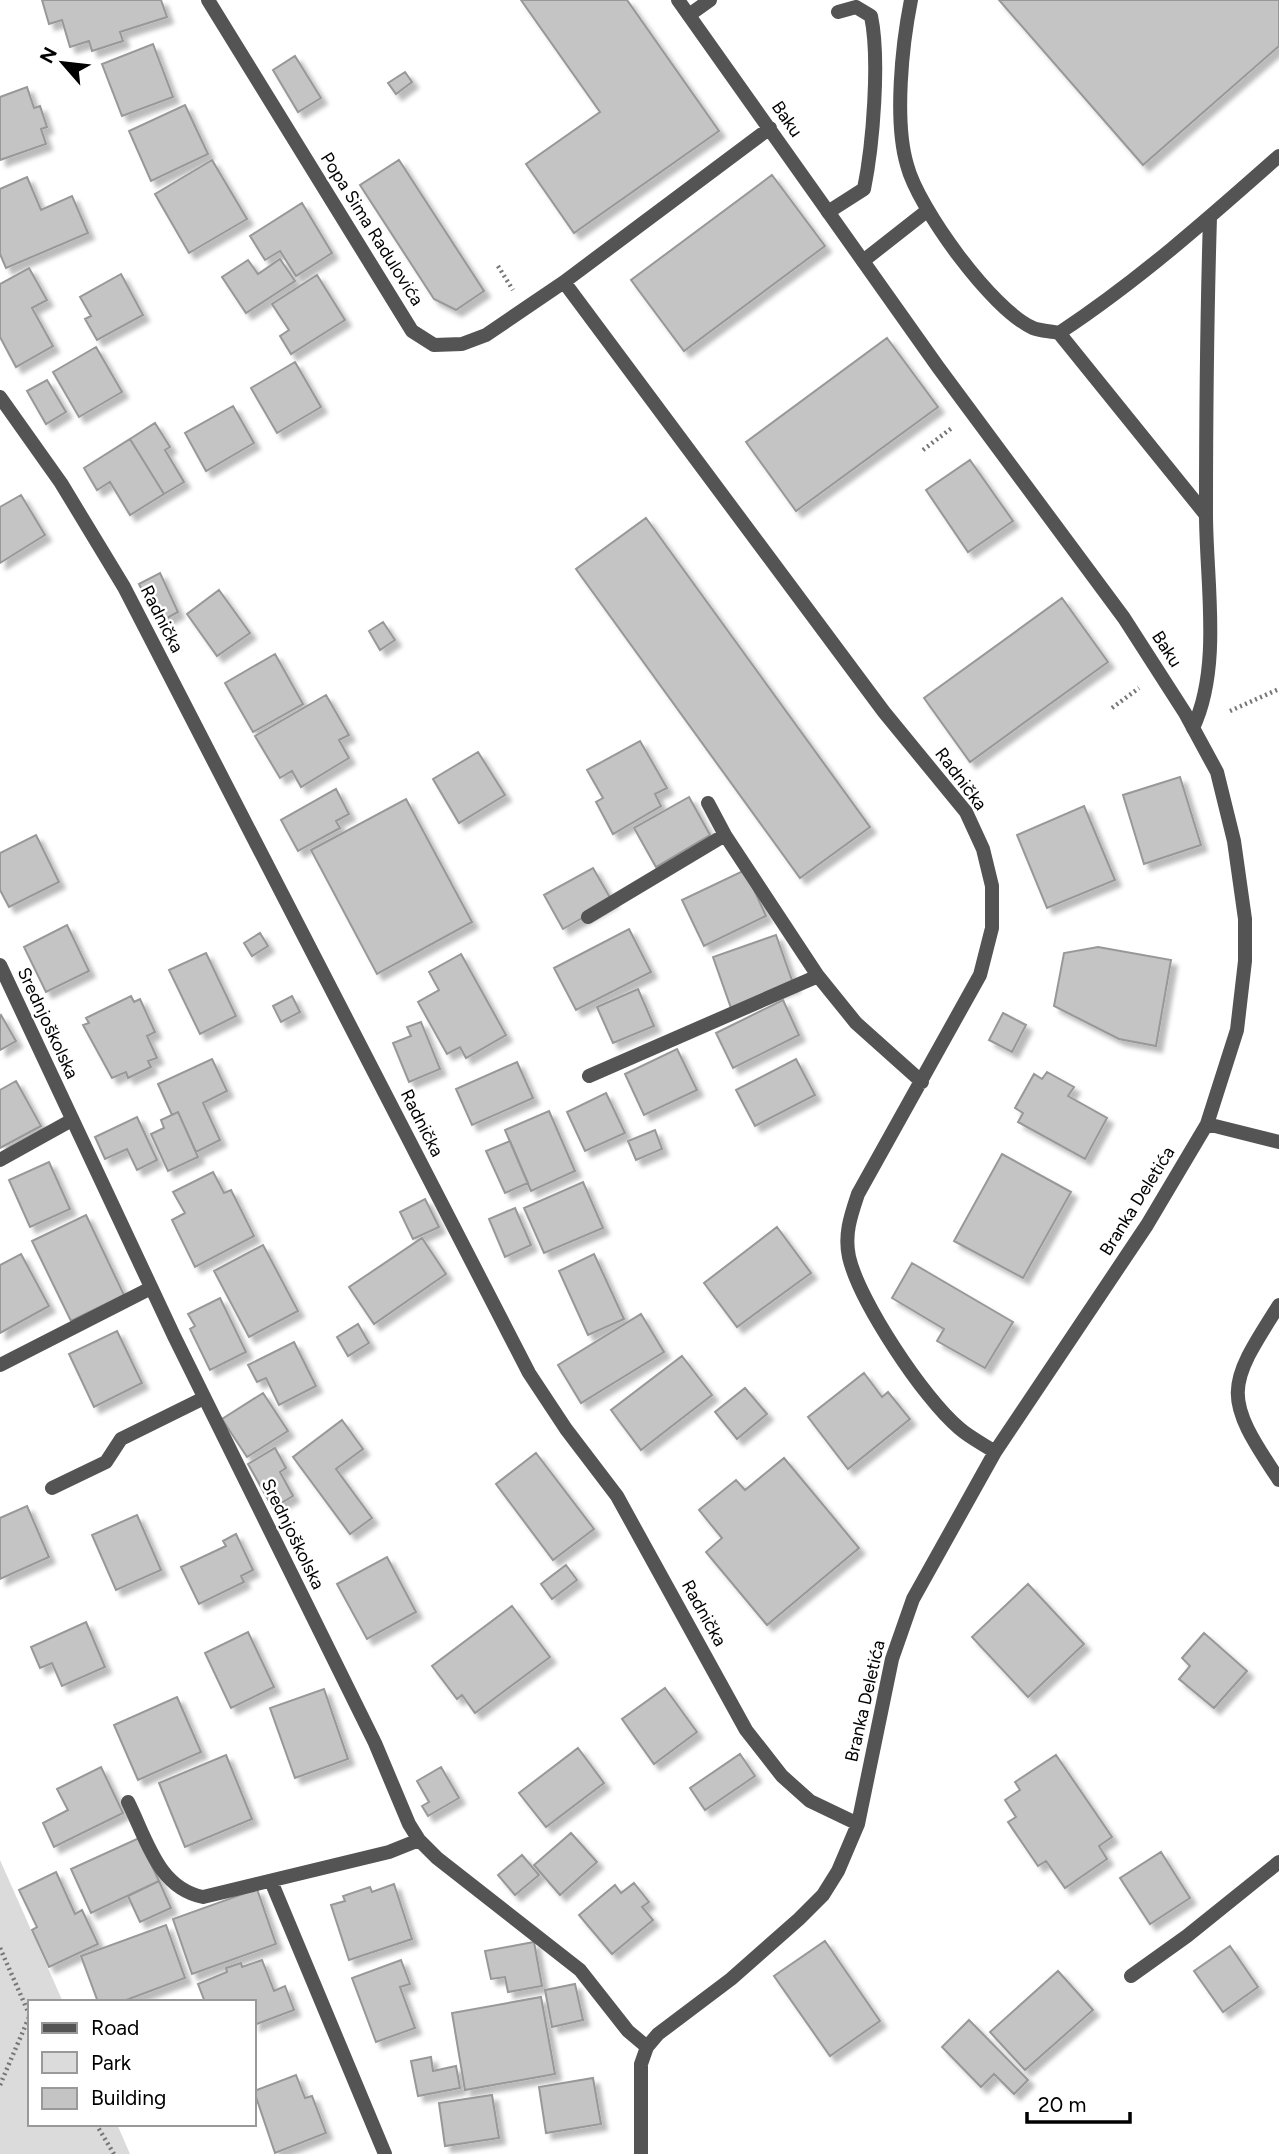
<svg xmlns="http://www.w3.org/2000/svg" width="1279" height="2154" viewBox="0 0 1279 2154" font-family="Figtree,sans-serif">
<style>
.green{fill:#dbdbdb}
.building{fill:#c4c4c4;stroke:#989898;stroke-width:2;filter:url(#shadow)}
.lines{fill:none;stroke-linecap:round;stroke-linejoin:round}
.path{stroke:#767676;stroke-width:4.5;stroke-dasharray:2 3.5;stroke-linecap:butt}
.service{stroke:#545454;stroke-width:14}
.minor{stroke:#545454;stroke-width:14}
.labels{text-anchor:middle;stroke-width:5;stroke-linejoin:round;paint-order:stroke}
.street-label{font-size:18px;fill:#000;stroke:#fff}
</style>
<defs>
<filter id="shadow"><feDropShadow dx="6" dy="6" stdDeviation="2" flood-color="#0004"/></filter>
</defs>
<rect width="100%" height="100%" fill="#fff"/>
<path class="green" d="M0,1860L63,2002H30V2124H117L130,2154H0Z"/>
<path class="building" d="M42,0H161L167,17L120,32L123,41L92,51L89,41L70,47L62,20L49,24Z
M521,0H627L719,131L574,233L526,164L600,112Z
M999,0H1279V46L1143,165Z
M153,44L173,97L122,116L102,64Z
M295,56L321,98L298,112L273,70Z
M405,72L412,82L396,94L388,83Z
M27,87L34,108L40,106L47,127L41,129L46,144L0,160V97Z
M185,105L208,154L151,181L129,131Z
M212,160L247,219L189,253L155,194Z
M399,160L484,291L456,310L434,299L360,185Z
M772,175L825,246L684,351L631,280Z
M27,177L41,210L72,196L88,233L6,268L0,254V189Z
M302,203L332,253L296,276L280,251L265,260L250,236Z
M280,259L295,281L246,313L222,277L248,260L258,274Z
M29,268L47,300L32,308L53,346L16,367L0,337V284Z
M121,274L143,315L97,340L85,319L91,316L80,297Z
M317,275L345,320L291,354L280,336L289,330L272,304Z
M887,338L938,407L796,511L746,442Z
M96,347L122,392L79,417L53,372Z
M295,362L321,407L277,433L251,388Z
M47,380L66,412L46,424L27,391Z
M233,406L254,443L206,471L185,433Z
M155,423L170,447L165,450L184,482L164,494L130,439Z
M130,439L164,494L130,515L110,482L97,490L84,468Z
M970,460L1013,521L968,552L926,490Z
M21,495L45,535L0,563V507Z
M646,518L870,827L800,878L576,569Z
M160,573L178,612L158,623L139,584Z
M219,590L250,633L217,656L187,614Z
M1062,598L1108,662L970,762L924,698Z
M383,622L395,640L380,650L369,631Z
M275,654L303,704L253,732L225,683Z
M326,695L349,735L339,740L349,758L301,787L292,771L280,778L255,736Z
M640,741L667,788L655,794L661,806L613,834L596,802L603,798L587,770Z
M478,752L505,795L459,823L433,779Z
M1180,777L1201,845L1144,864L1123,795Z
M336,789L349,814L336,821L340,828L298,851L281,820Z
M689,797L710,835L656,867L634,828Z
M406,799L472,922L377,974L311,850Z
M1084,806L1115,880L1047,908L1017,835Z
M36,835L59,882L9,907L0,890V853Z
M593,868L612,901L563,929L544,895Z
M745,870L766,916L704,946L682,900Z
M67,925L89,971L46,992L24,947Z
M629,929L651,972L576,1010L554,968Z
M260,933L268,946L252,956L244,943Z
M776,935L794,986L731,1008L713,957Z
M1098,947L1171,960L1156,1046L1119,1039L1054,1006L1064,953Z
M206,953L236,1016L200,1034L169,970Z
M461,954L506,1035L466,1058L460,1047L447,1054L418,1002L439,990L429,972Z
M638,989L654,1026L613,1043L597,1007Z
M131,996L134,1002L140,999L155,1032L147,1036L157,1058L148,1061L151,1067L128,1078L126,1072L112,1078L83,1025L89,1023L86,1018Z
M292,996L300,1012L281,1022L273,1006Z
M783,1000L799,1035L733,1068L716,1033Z
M1003,1013L1026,1025L1012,1052L989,1040Z
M1,1015L16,1041L0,1050V1016Z
M421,1022L440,1069L409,1082L393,1043L411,1036L407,1027Z
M677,1049L697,1090L644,1115L625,1074Z
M212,1059L227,1091L203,1103L220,1140L196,1152L178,1112L172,1115L158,1084Z
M796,1059L815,1095L755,1126L736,1090Z
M517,1062L533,1098L472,1125L456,1089Z
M1047,1072L1074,1087L1068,1096L1107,1118L1085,1159L1018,1122L1023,1113L1015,1108L1034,1074L1042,1079Z
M16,1081L41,1126L0,1148V1090Z
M606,1093L625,1133L585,1151L567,1112Z
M549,1111L575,1171L531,1191L505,1130Z
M178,1112L198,1157L168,1171L151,1134L164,1128L161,1120Z
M137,1117L157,1160L137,1170L127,1149L105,1159L95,1137Z
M655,1130L662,1149L636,1160L628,1141Z
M510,1141L528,1183L505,1193L486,1151Z
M1002,1154L1071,1192L1023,1278L954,1241Z
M49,1162L70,1209L30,1227L9,1180Z
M213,1172L224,1193L231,1190L254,1236L195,1267L172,1220L185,1213L173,1192Z
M583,1182L603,1228L544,1253L524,1208Z
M425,1199L439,1227L413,1239L400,1212Z
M515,1208L531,1245L505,1257L489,1219Z
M86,1215L124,1295L71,1321L32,1241Z
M777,1227L811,1273L737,1327L704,1283Z
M422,1238L446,1274L374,1324L349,1287Z
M263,1245L298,1311L249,1337L214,1271Z
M21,1254L49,1306L0,1333V1265Z
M594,1254L624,1319L588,1335L559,1271Z
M912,1263L1013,1322L985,1368L937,1341L944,1329L892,1298Z
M220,1298L246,1352L210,1370L190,1329L195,1326L188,1314Z
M641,1314L664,1352L581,1403L558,1365Z
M358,1324L369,1343L348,1356L337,1337Z
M117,1331L142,1383L94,1407L69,1354Z
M294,1342L316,1386L279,1405L266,1378L257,1382L248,1365Z
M682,1356L712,1395L641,1450L611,1410Z
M864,1373L882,1397L888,1392L910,1419L848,1469L808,1417Z
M745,1388L767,1414L737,1439L715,1412Z
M263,1393L288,1431L247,1457L222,1419Z
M342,1420L363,1449L336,1469L372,1518L350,1534L293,1457Z
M275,1448L286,1468L280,1472L293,1496L273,1508L248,1464Z
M536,1453L594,1529L553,1560L496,1484Z
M784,1458L859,1548L767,1625L706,1552L722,1538L699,1510L736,1480L745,1490Z
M27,1506L49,1557L0,1579V1518Z
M137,1515L161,1570L116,1590L92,1535Z
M236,1534L253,1570L241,1576L244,1582L199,1604L181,1567L226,1546L223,1541Z
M387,1557L416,1612L367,1639L337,1584Z
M566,1565L577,1580L552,1599L541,1584Z
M1028,1584L1084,1644L1028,1697L972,1637Z
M512,1606L550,1657L475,1713L462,1695L457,1699L432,1666Z
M86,1622L105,1667L62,1686L52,1663L40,1668L31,1647Z
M248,1632L274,1687L231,1708L205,1653Z
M1204,1633L1247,1671L1214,1708L1179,1679L1190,1666L1182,1658Z
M665,1688L697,1732L654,1764L622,1719Z
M324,1689L348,1759L295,1778L270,1708Z
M177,1697L201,1752L138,1780L114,1725Z
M578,1748L604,1783L546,1827L519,1793Z
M740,1754L755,1776L705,1810L690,1788Z
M226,1755L252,1819L185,1847L159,1783Z
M1056,1755L1112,1837L1099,1846L1107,1859L1065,1888L1046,1861L1038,1866L1008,1822L1016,1817L1005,1800L1020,1790L1015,1782Z
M101,1767L123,1813L54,1847L43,1823L68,1810L57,1789Z
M441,1767L459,1798L428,1816L422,1806L429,1802L417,1781Z
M571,1833L597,1862L560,1895L534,1865Z
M139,1838L159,1881L91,1913L71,1869Z
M1161,1852L1190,1898L1150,1924L1120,1878Z
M522,1855L539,1875L515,1895L498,1875Z
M56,1872L75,1914L82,1910L98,1944L49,1967L32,1930L37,1927L19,1890Z
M159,1881L171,1908L140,1922L128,1896Z
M634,1883L649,1902L642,1907L653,1920L612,1954L579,1915L615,1885L621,1893Z
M394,1884L412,1939L349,1960L331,1905L345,1901L343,1896L370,1887L372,1892Z
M257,1889L276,1944L192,1974L173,1919Z
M166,1925L185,1978L121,2002H98L81,1956Z
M825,1941L880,2021L830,2056L774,1976Z
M534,1942L542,1986L508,1992L505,1977L491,1979L485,1951Z
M1230,1946L1258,1987L1223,2012L1194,1971Z
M262,1960L274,1991L285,1986L294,2010L254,2025V2002H205L198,1984L227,1972L226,1968L241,1963L242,1967Z
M401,1960L410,1984L400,1987L415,2028L376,2042L352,1978Z
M1058,1971L1093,2010L1025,2070L990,2032Z
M575,1984L583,2020L552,2027L545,1990Z
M541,1997L555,2074L465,2090L452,2013Z
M969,2020L1028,2080L1014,2094L994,2074L981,2087L942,2047Z
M431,2057L433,2071L456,2066L460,2088L418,2096L411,2061Z
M296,2075L305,2098L312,2096L326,2133L275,2153L254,2091Z
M593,2078L601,2124L546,2133L539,2087Z
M492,2095L499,2138L445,2146L439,2103Z"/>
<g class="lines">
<path class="path" d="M498,266L513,290
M923,450L953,427
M1112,708L1139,688
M1230,711L1279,689
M0,1948L30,2016
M0,2085L30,2015
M96,2124L114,2154"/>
<path class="service" d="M911,0C902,45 894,121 907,165C918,208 992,310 1033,328C1040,331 1051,331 1059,333C1138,281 1209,218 1279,156
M689,15L710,0
M828,212L864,189C873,145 880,59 871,16L856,7L838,12
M863,261L928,210
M1059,333L1206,515
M1193,728C1222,667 1206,581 1206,514C1206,415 1207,316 1210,217
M0,1160L72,1120
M0,1365L151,1288
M52,1488L106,1462L121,1439L204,1398"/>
<path class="minor" d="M208,0L412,331L434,345L462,344L486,335L564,282L770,128
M564,282L884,712L966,812L983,849L992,886V928L980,975L858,1194C851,1215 844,1234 849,1257C859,1301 924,1399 959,1428C969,1437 983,1444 995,1452
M0,397L61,483L124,587L529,1373L566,1429L617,1496L746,1730L782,1776L810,1801L858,1824
M708,803L725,835L818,976L856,1023L922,1082
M588,917L725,835
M0,965L174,1336L375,1743L409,1824L419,1840L437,1858L580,1970L628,2031L647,2047
M589,1076L818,976
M1207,1124L1279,1142
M1279,1305C1225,1389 1223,1396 1279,1480
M128,1802C147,1840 158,1888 203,1897L389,1852L419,1840
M271,1881L385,2154
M1131,1976L1187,1936L1279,1862
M641,2154V2064L647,2047L658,2034L731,1979L799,1919L823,1895L838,1871L858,1824L892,1659L913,1599L995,1452L1147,1225L1207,1124L1237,1030L1245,961V919L1234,841L1217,772L1185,713L1124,618L938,367L678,0"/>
</g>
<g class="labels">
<g class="street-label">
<text transform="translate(787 119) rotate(55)" y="6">Baku</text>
<text transform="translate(372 229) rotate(58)" y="6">Popa Sima Radulovića</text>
<text transform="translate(162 619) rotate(63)" y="6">Radnička</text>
<text transform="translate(1167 649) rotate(57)" y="6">Baku</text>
<text transform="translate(961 779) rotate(53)" y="6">Radnička</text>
<text transform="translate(48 1023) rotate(65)" y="6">Srednjoškolska</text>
<text transform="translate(422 1123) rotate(63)" y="6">Radnička</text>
<text transform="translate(1137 1201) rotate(-58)" y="6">Branka Deletića</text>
<text transform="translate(293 1534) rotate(64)" y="6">Srednjoškolska</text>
<text transform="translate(704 1613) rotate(61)" y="6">Radnička</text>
<text transform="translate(865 1701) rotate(-77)" y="6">Branka Deletića</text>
</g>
</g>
<rect x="28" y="2000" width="228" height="126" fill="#ffffff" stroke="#999999" stroke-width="2"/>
<rect x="42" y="2023" width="35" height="10" fill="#545454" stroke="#999999" stroke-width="2"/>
<text x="91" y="2035" font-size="21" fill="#000000">Road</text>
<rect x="42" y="2052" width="35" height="21" fill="#dbdbdb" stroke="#999999" stroke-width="2"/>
<text x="91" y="2070" font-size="21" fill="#000000">Park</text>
<rect x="42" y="2088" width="35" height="21" fill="#c4c4c4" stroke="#999999" stroke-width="2"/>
<text x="91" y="2105" font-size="21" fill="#000000">Building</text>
<g transform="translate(63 63) rotate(298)" stroke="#ffffff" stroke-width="5" paint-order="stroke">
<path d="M0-5L12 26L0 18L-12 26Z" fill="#000000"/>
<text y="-10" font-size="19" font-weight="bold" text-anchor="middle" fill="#000000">N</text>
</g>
<path d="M1027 2112v10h103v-10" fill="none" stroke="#000000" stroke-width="3.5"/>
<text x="1038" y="2112" font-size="21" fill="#000000" stroke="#ffffff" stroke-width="5" paint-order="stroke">20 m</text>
</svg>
